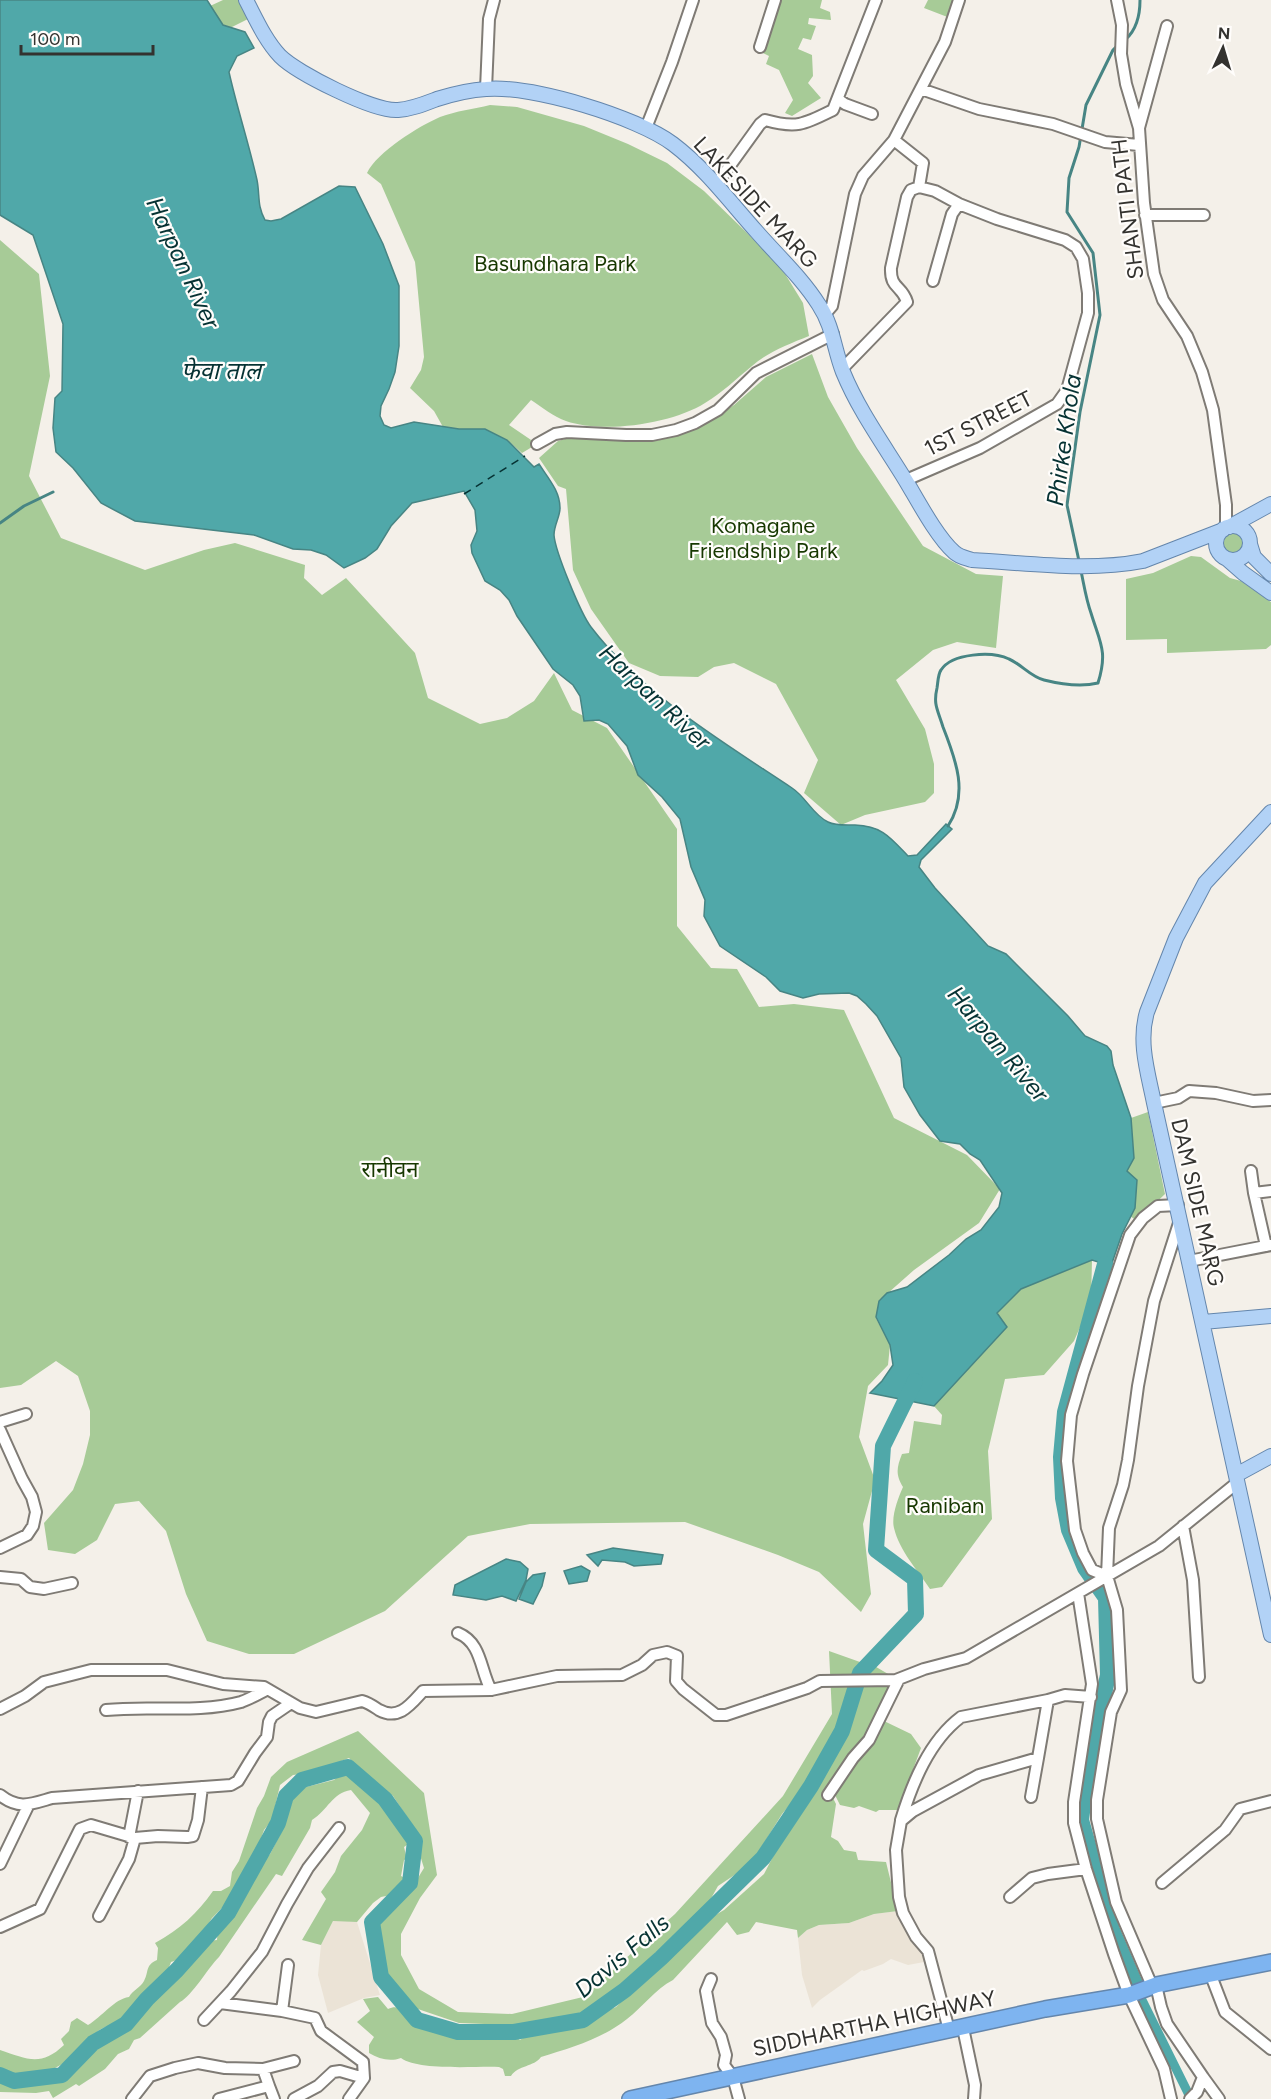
<svg xmlns="http://www.w3.org/2000/svg" width="1271" height="2099" viewBox="0 0 1271 2099" font-family="Figtree,'Noto Sans Devanagari',sans-serif">
<style>
.built{fill:#ebe3d6}
.green{fill:#a7cb97}
.water{fill:#50a8a9;stroke:#478584;stroke-width:1.5}
.lines{fill:none;stroke-linecap:round;stroke-linejoin:round}
.stream{stroke:#478584;stroke-width:3}
.canal{stroke:#50a8a9;stroke-width:9}
.river{stroke:#50a8a9;stroke-width:16}
.ferry{stroke:#063233;stroke-width:1.5;stroke-dasharray:8 6;stroke-linecap:butt}
.minor-casing{stroke:#7f7b75;stroke-width:14}
.major-casing{stroke:#6486ac;stroke-width:16}
.highway-casing{stroke:#6486ac;stroke-width:18}
.minor{stroke:#fff;stroke-width:10}
.major{stroke:#b2d2f6;stroke-width:14}
.highway{stroke:#7eb4f0;stroke-width:15}
.labels{text-anchor:middle;stroke-width:4.5;stroke-linejoin:round;paint-order:stroke}
.street-label{font-size:22px;fill:#33322f;stroke:#fffdfb}
.park-label{font-size:22px;fill:#173800;stroke:#fffdfb}
.water-label{font-size:24px;font-style:italic;fill:#063233;stroke:#fffdfb}
</style>
<rect width="100%" height="100%" fill="#f4f0e9"/>
<path class="built" d="M898,1911L924,1954V1962L908,1965L891,1959L883,1964L864,1971L862,1970L820,2000L812,2008L802,1975L798,1938L807,1930L819,1925L849,1923L874,1914Z
M336,1920L357,1922L380,1995L364,1998L328,2013L318,1975L321,1945L333,1921Z"/>
<path class="green" d="M223,0H239L250,18L230,28L223,25L210,6Z
M775,0H822L820,8L830,12L831,20L809,18L808,24L816,26L811,40L803,38L798,49L812,55L813,76L808,83L821,98L792,116L785,113L793,100L779,70L766,64L769,56L761,52L760,47Z
M928,0H956L950,18L924,8Z
M490,105L517,107L584,126L628,144L667,163L704,191L779,264L803,303L809,336C789,344 768,352 752,366C736,379 722,393 705,403C672,424 603,434 566,421C554,417 542,407 531,400L509,425L537,444L522,453L507,440L443,427L434,411L410,388L421,370L424,357L416,271L415,262L381,184L367,173C377,152 419,126 440,117C456,111 474,109 490,105Z
M0,240L39,274L50,376L29,476L61,538L145,570L204,550L235,543L305,565L304,578L322,595L346,578L415,653L428,698L480,724L507,718L534,701L554,673L572,710L607,728L677,829V926L711,968L737,969L759,1007L794,1004L844,1010L894,1118L967,1155L1000,1189L979,1223L914,1270L879,1301L876,1318L890,1345L888,1365L868,1386L859,1437L875,1480L863,1524L871,1594L861,1612L819,1572L778,1555L685,1522L530,1524L468,1536L385,1611L294,1654H249L207,1641L186,1594L166,1531L139,1501L115,1504L97,1540L75,1554L48,1550L44,1523L73,1490L83,1464L90,1435V1411L78,1376L56,1361L21,1385L0,1388Z
M812,354L828,397L857,448L923,546L976,574L1003,576L996,648L957,642L933,650L896,680L925,729L934,764V793L925,802L865,815L841,825L804,793L818,760L776,684L734,663L714,667L698,677L660,676L629,663L591,609L573,570L566,489L558,486L539,458L558,441L569,438L656,441L673,436L705,424L734,405L766,377Z
M1223 543a10 10 0 1 1 20 0a10 10 0 1 1-20 0Z
M1191,556L1201,557L1230,578L1241,581L1271,602V645L1266,649L1167,653V639L1126,640V579L1153,573Z
M1148,1112L1165,1194L1137,1221L1130,1216L1135,1208L1126,1171L1134,1158L1131,1118Z
M1092,1260L1091,1302L1074,1341L1044,1375L1005,1379L988,1451L992,1519L942,1587L930,1589C918,1571 899,1550 894,1528C891,1517 898,1498 903,1487C895,1474 897,1467 902,1454L909,1453L914,1421L941,1425L942,1415L934,1406L1007,1327L996,1313L1021,1289Z
M829,1651L860,1662L841,1728L805,1787L782,1814L756,1856L736,1874L718,1886L705,1909L691,1920L636,1971L628,1982L600,2006L560,2022L538,2026L459,2023L412,2007L380,1963L376,1926L413,1886L424,1868L409,1820L393,1796L364,1774L349,1758L311,1773L293,1775L280,1785L272,1820L264,1830L256,1853L248,1869L244,1872L232,1901L221,1909L212,1918L192,1951L180,1959L171,1962L163,1983L142,1999L124,2024C118,2025 111,2025 105,2027C93,2032 87,2044 78,2053C59,2070 25,2083 0,2072V2050C27,2059 41,2067 64,2045L61,2039L69,2031L71,2022L77,2018L88,2025C102,2017 114,1999 129,1997C133,1990 140,1988 144,1981C149,1972 145,1965 157,1960L158,1948L155,1943C180,1929 197,1914 213,1891H221L230,1886L232,1872L239,1861L257,1808L264,1796L271,1777L287,1762L358,1731L424,1793L437,1875L420,1898L401,1934V1955L419,1989L458,2012L512,2014L583,1997L675,1914L783,1796L832,1714Z
M871,1664L895,1678L867,1737L829,1790L836,1804L831,1837L838,1841L844,1850L856,1852L858,1860L886,1862L898,1911L874,1914L849,1923L819,1925L807,1930L798,1938L797,1930L756,1922L749,1932L737,1935L727,1922L673,1980C655,1989 643,2007 627,2019C602,2039 570,2048 541,2057C534,2067 518,2065 511,2076H505L503,2069L499,2067C474,2066 419,2071 401,2058C390,2062 379,2059 369,2053V2045L374,2037L357,2022L370,2011L363,1999L378,1997L388,2009C406,2001 409,2025 430,2024L443,2034L454,2036L472,2034L509,2033L520,2040L533,2031L589,2023L599,2014L616,2007L634,1989L639,1979L667,1960L705,1921L724,1910L764,1874L793,1818L839,1740L862,1675Z
M884,1721L911,1734L921,1748L898,1810H879L876,1812L859,1806L854,1808L840,1805L835,1795C845,1767 870,1747 884,1721Z
M348,1771L358,1778L359,1783L368,1787L375,1797L382,1799L400,1821L406,1835L411,1837V1842L404,1847L407,1859L404,1860L401,1876L405,1878V1884L400,1885L391,1895L381,1897L373,1903L357,1922L333,1921L321,1945L302,1940L326,1899L321,1892L335,1872L341,1856L362,1830L370,1813L351,1790C332,1793 328,1810 312,1820L310,1828L282,1876L276,1874L219,1957C208,1968 192,1996 180,2002L140,2038L134,2040L129,2049L118,2054L105,2069L79,2086L76,2084L53,2098L49,2091L36,2093L0,2092V2079L33,2083L45,2078L54,2080L68,2076L92,2047L118,2035L116,2031C124,2025 135,2020 143,2014C150,2008 154,1998 160,1992C178,1977 194,1961 208,1941L217,1940L218,1926L235,1908L244,1890L251,1882L257,1868L270,1854L282,1831L295,1793L302,1788L334,1780L342,1773Z"/>
<path class="water" d="M0,0H207L223,25L245,32L254,48L237,56L229,72C237,108 249,144 257,180C260,195 257,206 265,220L271,221L281,219L339,186L355,187L383,244L399,286V346L395,372L389,389L381,406L380,416L384,425L391,428L414,422L459,429H485L507,440L534,467L539,464C548,478 560,491 560,508C560,517 554,525 554,535C555,551 581,614 591,627C642,694 723,742 792,788C806,797 813,815 828,822C836,826 846,825 855,825C882,826 890,837 908,856L917,855L946,824L952,829L921,860L919,867L935,888L988,946L1006,954L1068,1016L1085,1036L1107,1046L1111,1051L1113,1065L1131,1118L1134,1158L1127,1171L1137,1180L1135,1208L1122,1234L1111,1266L1092,1260L1021,1289L997,1313L1007,1327L934,1406L870,1393L882,1381L893,1365L890,1345L876,1317L879,1301L887,1293L907,1287L949,1255L966,1239L981,1230L999,1207L1002,1193L980,1160L970,1154L960,1144L940,1141L920,1115L904,1087L901,1058L877,1016L866,1004L857,996L849,993L819,994L803,998L780,991L766,977L720,946L704,916L705,900L691,867L680,819L662,797L638,775L627,746L608,724L599,720L584,721L580,696L573,685L553,669L517,616L509,600L500,590L485,581L472,553L471,545L477,531L475,510L464,491L412,503L391,526L377,549L365,558L344,568L326,555L311,550L293,549L254,535L135,521L101,503L73,468L56,452L53,428L55,398L62,391L63,324L33,235L0,215Z
M613,1548L663,1555L661,1564L634,1566L625,1562L602,1560L598,1566L587,1555Z
M506,1559L520,1562L528,1569L526,1580L516,1601L502,1596L486,1600L453,1595L455,1585Z
M581,1566L590,1571L587,1581L569,1584L564,1571Z
M545,1573L542,1586L533,1604L519,1599L526,1582L533,1575Z"/>
<g class="lines">
<path class="stream" d="M1126,39C1137,29 1140,14 1140,0
M0,523L24,506L53,492
M1079,561L1067,505L1080,412L1100,315L1093,253L1067,212L1069,178L1079,147L1086,105L1113,50L1118,45
M948,826C969,794 956,760 943,727C938,710 933,705 937,688C938,682 938,674 941,670C952,653 992,651 1009,659C1021,664 1031,677 1044,680C1060,684 1082,687 1098,683C1108,651 1100,643 1091,613C1086,599 1084,585 1081,571"/>
<path class="canal" d="M1142,2000L1191,2099"/>
<path class="river" d="M1105,1264L1065,1412L1061,1457L1063,1498L1069,1530L1085,1568L1106,1598L1108,1675L1087,1774L1081,1820L1112,1930L1136,1986
M0,2075L14,2081L62,2075L93,2043L126,2024L147,1999L177,1970L228,1913L278,1823L286,1796L302,1780L348,1767L385,1799L415,1841L410,1883L372,1922L381,1977L417,2020L458,2032H514L583,2020L625,1990L661,1958L763,1858L811,1786L842,1731L860,1673L916,1614L915,1579L876,1550L883,1446L915,1381"/>
<path class="ferry" d="M464,494L525,456"/>
<g class="minor-casing">
<path id="minor" d="M1117,0L1122,25L1121,54L1126,84L1139,128L1144,203L1154,274L1163,300L1187,336L1202,372L1213,410L1226,505V528
M760,47L775,0
M486,89L489,19L494,0
M921,89L979,109L1053,124L1105,142L1139,145
M838,99L845,104L872,114
M646,128L672,62L693,0
M1139,128L1167,26
M716,185L760,124L765,120C797,129 805,124 833,110L876,0
M919,187L923,163L894,140L945,42L959,0
M1145,215H1204
M933,281L952,214L959,204
M825,314L832,306L855,194L863,176L894,140
M842,369L907,302C902,285 890,289 891,268L907,197L911,190L919,187
M537,444L555,434L567,432L626,435H652L676,430L695,423L718,410L756,373L833,334
M906,480L980,448L1057,404L1067,390L1088,313V293L1083,259L1076,247L1065,240L997,219L959,204L935,191L919,187
M1154,1103L1178,1098L1189,1091L1216,1093L1253,1101L1271,1100
M1251,1171L1254,1193L1266,1246
M1254,1193L1271,1191
M1189,1261L1271,1245
M0,1422L26,1414
M0,1430L22,1479L32,1497L36,1512L33,1526L27,1535L0,1548
M1183,1526L1193,1580L1199,1677
M1107,1576L1092,1570L1083,1553L1075,1530L1067,1461L1071,1415L1083,1374L1130,1235L1143,1218L1158,1206L1178,1205
M0,1577L21,1579L30,1587L44,1589L72,1583
M1078,1593L1092,1684L1074,1802V1823L1086,1869L1114,1954L1129,1995L1164,2069L1171,2099
M458,1633C482,1643 480,1670 491,1690
M0,1709L25,1696L44,1682L91,1670H167L223,1684L264,1687L300,1708L316,1712L362,1701C369,1703 373,1706 379,1710C399,1721 411,1704 423,1691L491,1690L557,1676L622,1675L642,1665L653,1655L667,1652L677,1656L676,1681L683,1689L716,1715H726L807,1688L820,1681L896,1680L924,1669L966,1658L1159,1546L1238,1482
M106,1710C151,1705 196,1714 241,1702C250,1699 258,1694 266,1690
M0,1795C19,1810 31,1804 52,1798L231,1785L238,1781L255,1753L267,1737L269,1722L272,1716L291,1703
M828,1795L853,1758L869,1740L899,1679
M1031,1797L1038,1758
M901,1820C912,1784 929,1741 961,1717L1048,1700
M129,1837L138,1791
M0,1864L29,1804
M1162,1883L1225,1830L1240,1809L1271,1801
M1010,1897L1032,1878L1048,1874L1086,1869
M99,1916L129,1859L135,1838
M0,1927L40,1909L80,1829L91,1825L135,1838L158,1836L187,1837L193,1836L198,1820L202,1787
M288,1965L282,2011L315,2018L321,2031L363,2062L364,2078L349,2099
M1210,1973L1225,2012L1271,2049
M711,1979L706,1991L712,2023L721,2037L726,2055L724,2065L733,2077L739,2099
M1156,1985L1161,2007L1167,2024L1203,2077L1197,2092L1190,2099
M1152,1986L1116,1902L1097,1819V1800L1111,1712L1121,1690L1117,1610L1107,1576L1109,1528L1123,1485L1128,1460L1138,1386L1154,1301L1180,1220
M220,2003L282,2011
M204,2020L231,1991L262,1952L287,1904L308,1868L339,1828
M963,2028L975,2085L974,2099
M949,2030L928,1951L916,1937L903,1913L899,1897L896,1850L901,1821L913,1811L979,1775L1038,1758L1048,1700L1065,1695L1091,1697
M263,2069L294,2061
M1203,2077L1219,2099
M132,2099L150,2076L175,2068L198,2063L225,2068L263,2069L269,2086
M219,2099L269,2086L274,2099
M294,2099L318,2086L333,2072L340,2071L364,2078"/>
</g>
<g class="major-casing">
<path id="major" d="M246,0C256,19 265,40 280,56C297,73 374,112 398,110C412,109 424,104 437,99C453,94 470,90 486,89C532,85 637,117 673,144C706,169 730,202 757,232C778,256 802,278 819,305C833,326 834,349 843,372C859,411 884,445 906,481C918,501 937,537 954,552C959,557 966,558 972,560C1029,563 1087,572 1143,561L1223,530
M1216 543a17 17 0 1 1 34 0a17 17 0 1 1-34 0Z
M1229,527L1271,504
M1250,544L1254,557L1271,574
M1227,559L1243,573L1271,593
M1271,812L1205,883L1176,938L1147,1012C1138,1042 1148,1073 1154,1103L1271,1635
M1203,1322L1271,1316
M1236,1475L1271,1456"/>
</g>
<g class="highway-casing">
<path id="highway" d="M630,2099L1045,2009L1129,1995L1156,1985L1271,1962"/>
</g>
<use href="#minor" class="minor"/>
<use href="#major" class="major"/>
<use href="#highway" class="highway"/>
</g>
<g class="labels">
<g class="street-label">
<text transform="translate(756 202) rotate(47)" y="8">LAKESIDE MARG</text>
<text transform="translate(1127 209) rotate(-97)" y="8">SHANTI PATH</text>
<text transform="translate(978 423) rotate(-27)" y="8">1ST STREET</text>
<text transform="translate(1198 1202) rotate(77)" y="8">DAM SIDE MARG</text>
<text transform="translate(874 2023) rotate(-12)" y="8">SIDDHARTHA HIGHWAY</text>
</g>
<g class="park-label">
<text x="555" y="271">Basundhara Park</text>
<text x="763" y="533">Komagane<tspan x="763" dy="25">Friendship Park</tspan></text>
<text x="390" y="1177">रानीवन</text>
<text x="945" y="1513">Raniban</text>
</g>
<g class="water-label">
<text transform="translate(183 263) rotate(65)" y="8">Harpan River</text>
<text x="221" y="379">फेवा ताल</text>
<text transform="translate(1064 440) rotate(-82)" y="8">Phirke Khola</text>
<text transform="translate(655 697) rotate(43)" y="8">Harpan River</text>
<text transform="translate(998 1044) rotate(50)" y="8">Harpan River</text>
<text transform="translate(622 1956) rotate(-40)" y="8">Davis Falls</text>
</g>
</g>
<g transform="translate(1223 48) rotate(4)" stroke="#fffdfb" stroke-width="4.5" paint-order="stroke">
<path d="M0-4.5L10 22L0 15L-10 22Z" fill="#33322f"/>
<text y="-9" font-size="16" font-weight="bold" text-anchor="middle" fill="#33322f">N</text>
</g>
<path d="M21 45v9h132v-9" fill="none" stroke="#33322f" stroke-width="3"/>
<text x="30" y="45" font-size="18" fill="#33322f" stroke="#fffdfb" stroke-width="4.5" paint-order="stroke">100 m</text>
</svg>
